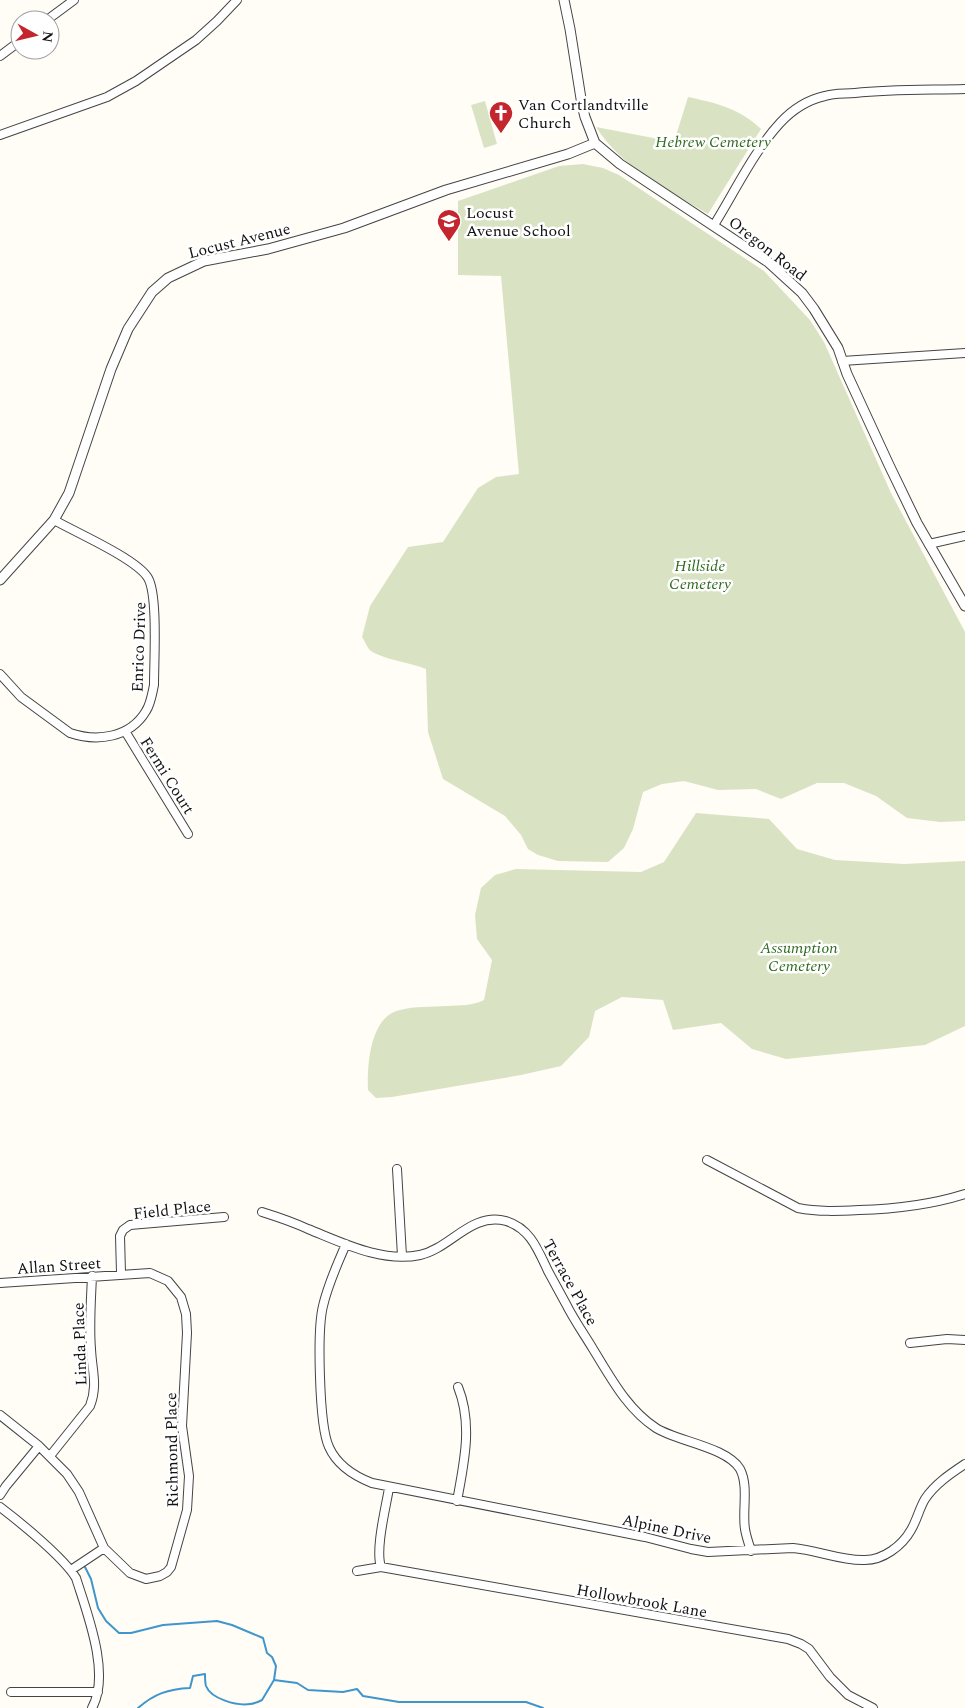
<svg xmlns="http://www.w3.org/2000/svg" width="965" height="1708" viewBox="0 0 965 1708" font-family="Spectral,serif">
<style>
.cemetery{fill:#d9e3c4}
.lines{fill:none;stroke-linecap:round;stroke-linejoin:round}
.stream{stroke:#3f96cf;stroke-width:2}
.minor-casing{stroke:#444;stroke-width:10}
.tertiary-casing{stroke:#444;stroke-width:11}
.minor{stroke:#fff;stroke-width:8}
.tertiary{stroke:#fff;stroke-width:9}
.labels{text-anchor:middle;stroke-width:5;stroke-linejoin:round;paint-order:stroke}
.poi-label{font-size:16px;fill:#111;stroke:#fff;text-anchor:start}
.park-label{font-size:16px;font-style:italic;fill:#2f6b1f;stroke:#fff}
.street-label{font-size:16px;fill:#111;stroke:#fff}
</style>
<rect width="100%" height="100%" fill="#fffdf5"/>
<path class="cemetery" d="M688,97C716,103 739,108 761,129L708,214C668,190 622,168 596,127L674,142Z
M485,101L497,144L484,148L471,105Z
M583,164L603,168L619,175L764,271L810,320L824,342L891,493L965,632V821L940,822L907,818L876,796L844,783H817L781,799L756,789L718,790L684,781L662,784L643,792L633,829L624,848L608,862L558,861L538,855L528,849L521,835L505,816L443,779L428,732L426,669C412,663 382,659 371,651C367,648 365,641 362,637L370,606L408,547L443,542L478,488L496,477L519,474L501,276L458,275V201L559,166Z
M696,813L769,819L797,849L835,860L904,864L965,861V1026L925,1045L786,1059L752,1049L721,1023L673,1030L663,1000L622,997L595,1011L589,1037L561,1066L521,1075L392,1097L376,1098L368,1090C367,1065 370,1016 400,1010C415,1006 432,1007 447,1006C461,1005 472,1006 484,1000L492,960L477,939L475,915L481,888L495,875L516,869L641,872L664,862Z"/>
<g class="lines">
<path class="stream" d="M85,1567L91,1579L98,1608L106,1621L119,1633H131L163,1625L217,1621L232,1625L263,1638L267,1653L272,1657L276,1666L274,1680L262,1700C258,1702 254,1704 250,1704C237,1706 211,1699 206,1686C205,1683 205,1678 205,1674L193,1676L190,1688C168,1689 154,1694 138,1708
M274,1680L297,1683L308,1690L343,1692L357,1689L363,1696L399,1702H526L543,1708"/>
<g class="minor-casing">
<path id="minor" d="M47,20L74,0
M0,56L20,41
M0,135L107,97L136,81L196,40L217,21L237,0
M714,225C734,193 754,151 780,123C792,110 807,100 825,96C834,93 845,94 855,93C891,89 928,90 965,89
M842,361L965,353
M929,544L965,536
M0,674L21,697L70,733C97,742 130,738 146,711C151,703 152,694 154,685C154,661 158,595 148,578C137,559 75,532 54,520
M125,731L188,834
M707,1160L798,1208C818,1212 839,1211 859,1210C895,1209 930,1205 965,1194
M397,1169L402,1256
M262,1212C278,1217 293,1222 308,1229C343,1243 382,1263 420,1255C451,1248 471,1212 506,1221C530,1228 538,1250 548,1271C554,1282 560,1293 566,1304C574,1320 584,1334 593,1349C611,1378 627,1409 656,1428C676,1441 727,1447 740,1469C749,1486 742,1511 745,1529C746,1536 749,1544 751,1551
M346,1244C337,1265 328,1284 323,1306C317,1330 319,1426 329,1447C337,1465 354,1476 372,1483L645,1537L691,1549L708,1552L793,1548C817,1550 841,1561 865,1560C883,1560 902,1546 911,1530C917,1520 919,1509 925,1499C935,1484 950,1474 965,1464
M121,1273L120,1236L123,1230L130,1225L224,1217
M0,1283L150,1273L168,1281L181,1297L186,1314L187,1333L182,1426L189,1476L187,1510L171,1567L167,1572L160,1576L146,1579L130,1573L104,1548L79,1492L67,1474L39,1446L0,1415
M910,1343L947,1339L965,1340
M50,1456L90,1406C98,1385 92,1371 91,1349C89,1325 91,1300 92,1276
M0,1495L6,1486L39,1446
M457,1501C464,1463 473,1424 458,1387
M0,1507C21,1523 63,1557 76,1578C87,1613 111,1674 92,1708
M381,1567C375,1549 386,1507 389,1488
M71,1570L104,1548
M357,1571L381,1567L788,1639L801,1644L809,1649L830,1677L848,1695L873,1708
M11,1692H98"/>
</g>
<g class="tertiary-casing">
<path id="tertiary" d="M564,0L570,29L582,105L585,117L595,143L620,164L768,262L802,293L814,309L838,348L847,374L889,465L917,523L965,606
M0,580L54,520L69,493L111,369L128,329L152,292L168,278L204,261L268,249L344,228L446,190L568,154L595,143"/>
</g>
<use href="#minor" class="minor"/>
<use href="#tertiary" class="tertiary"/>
</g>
<defs>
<g id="church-pin" transform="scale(1.25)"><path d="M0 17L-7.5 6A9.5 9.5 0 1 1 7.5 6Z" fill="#c4262e" stroke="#fff"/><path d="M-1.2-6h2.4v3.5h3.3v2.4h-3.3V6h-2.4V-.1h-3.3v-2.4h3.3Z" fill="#fff"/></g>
<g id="school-pin" transform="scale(1.25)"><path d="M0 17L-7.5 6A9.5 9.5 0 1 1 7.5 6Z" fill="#c4262e" stroke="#fff"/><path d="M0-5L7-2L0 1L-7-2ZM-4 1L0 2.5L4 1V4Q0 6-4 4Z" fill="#fff"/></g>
</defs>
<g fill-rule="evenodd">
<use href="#church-pin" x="501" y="113"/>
<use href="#school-pin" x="449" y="221"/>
</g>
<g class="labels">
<g class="poi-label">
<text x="518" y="110">Van Cortlandtville<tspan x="518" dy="18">Church</tspan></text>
<text x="466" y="218">Locust<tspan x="466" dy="18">Avenue School</tspan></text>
</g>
<g class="park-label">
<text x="713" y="147">Hebrew Cemetery</text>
<text x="700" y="571">Hillside<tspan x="700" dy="18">Cemetery</tspan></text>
<text x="799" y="953">Assumption<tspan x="799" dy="18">Cemetery</tspan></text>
</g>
<g class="street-label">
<text transform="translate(239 240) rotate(-14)" y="6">Locust Avenue</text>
<text transform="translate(768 248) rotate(38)" y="6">Oregon Road</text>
<text transform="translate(138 647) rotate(-88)" y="6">Enrico Drive</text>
<text transform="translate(168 775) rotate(58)" y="6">Fermi Court</text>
<text transform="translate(172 1209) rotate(-6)" y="6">Field Place</text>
<text transform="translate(59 1265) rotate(-4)" y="6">Allan Street</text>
<text transform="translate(571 1282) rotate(61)" y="6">Terrace Place</text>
<text transform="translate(79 1344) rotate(-92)" y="6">Linda Place</text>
<text transform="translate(171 1450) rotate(-91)" y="6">Richmond Place</text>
<text transform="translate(667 1528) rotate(12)" y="6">Alpine Drive</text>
<text transform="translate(642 1600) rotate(10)" y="6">Hollowbrook Lane</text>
</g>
</g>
<g transform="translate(35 35) rotate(98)"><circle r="24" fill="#ffffff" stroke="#a0a0a0"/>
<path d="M0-4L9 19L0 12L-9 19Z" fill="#c4262e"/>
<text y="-8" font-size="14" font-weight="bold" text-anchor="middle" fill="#111111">N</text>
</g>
</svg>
